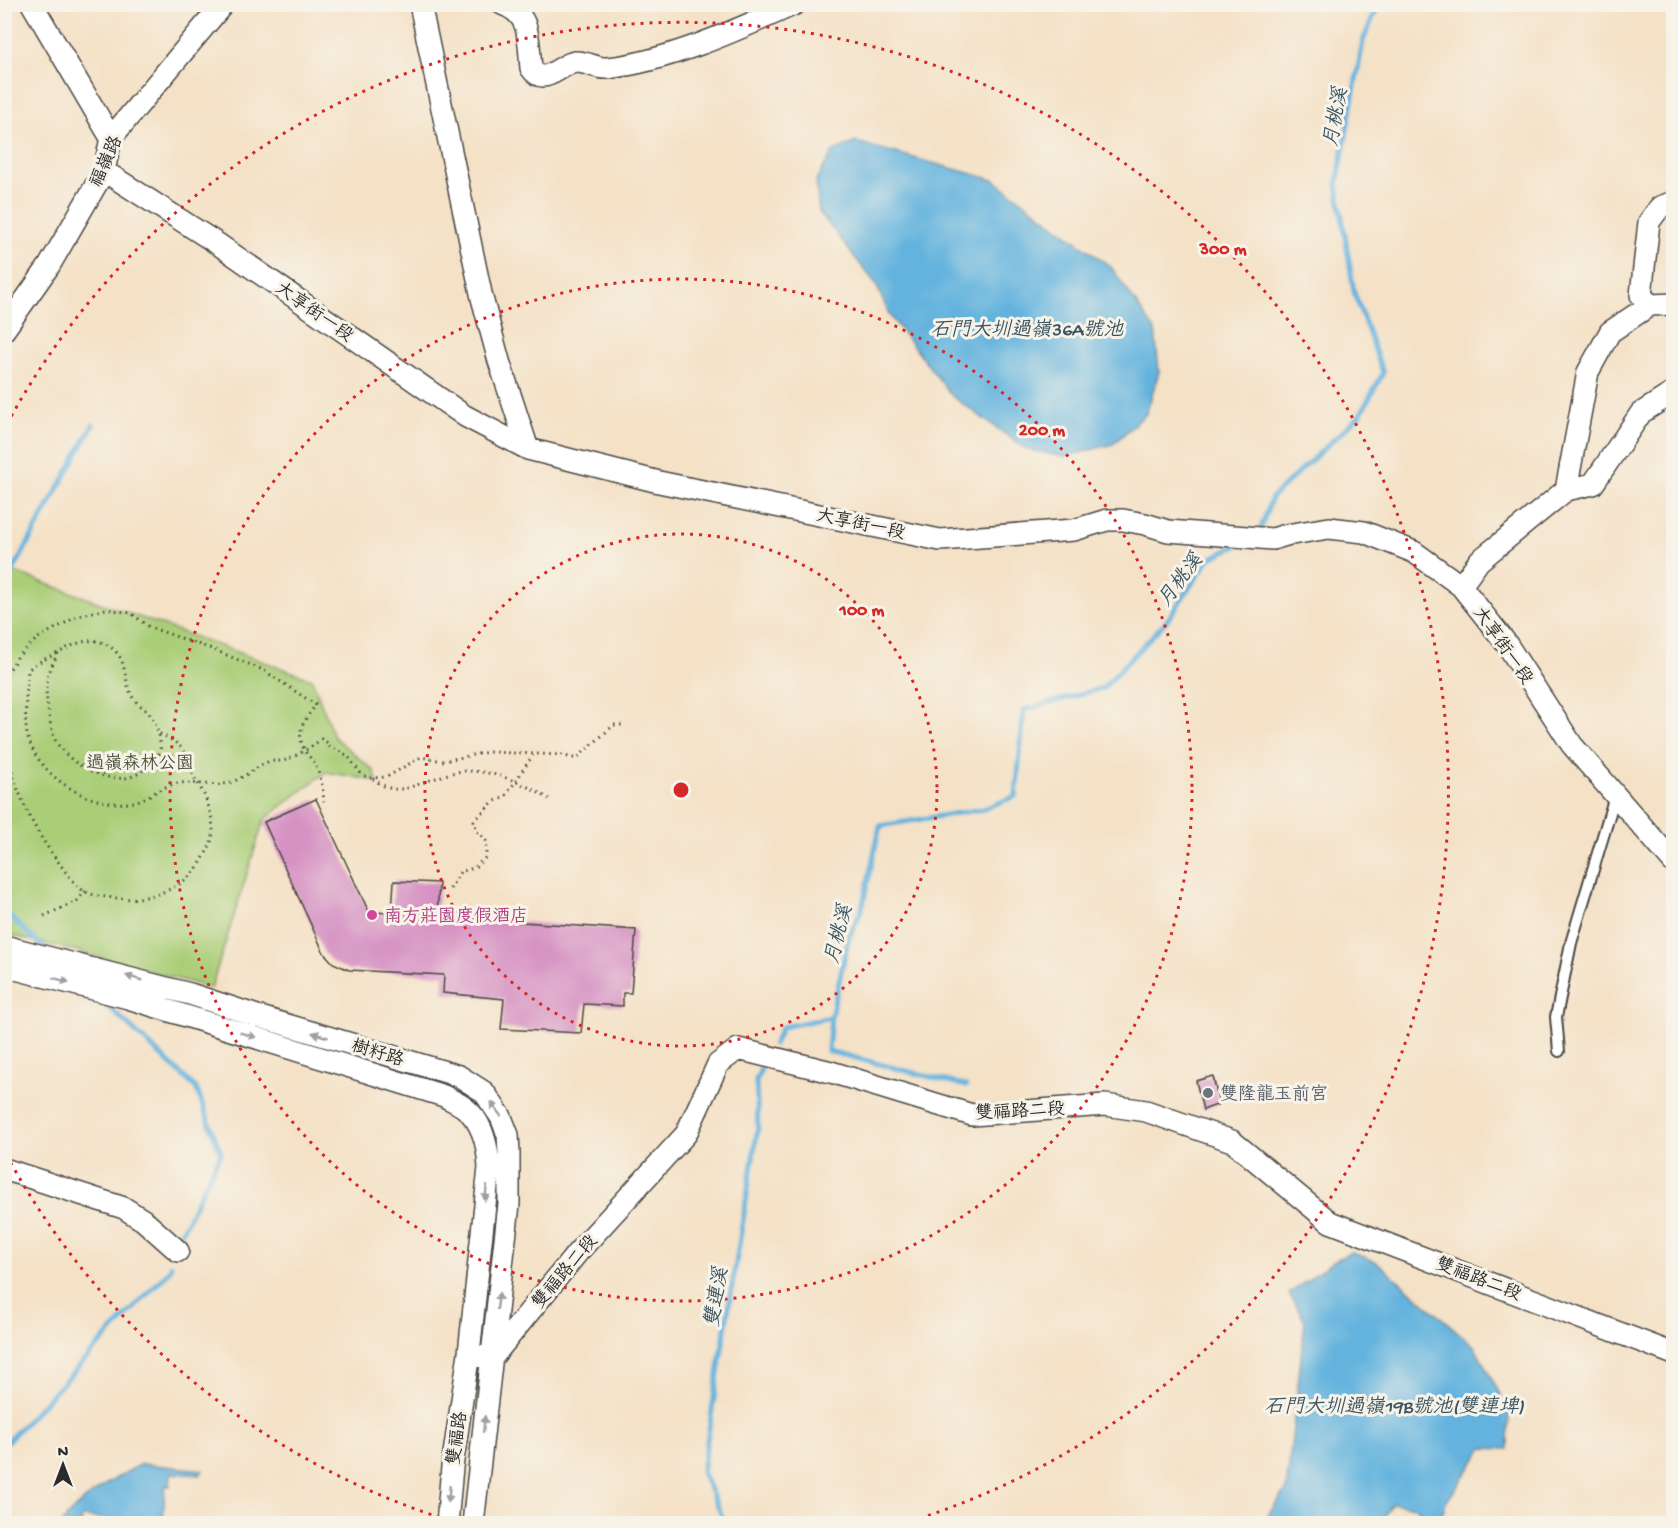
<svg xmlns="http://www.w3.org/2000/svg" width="1678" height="1528" viewBox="0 0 1678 1528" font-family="'Gochi Hand','LXGW WenKai TC',sans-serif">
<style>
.green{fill:#aace78;stroke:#6a7c52;stroke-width:1.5}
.water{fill:#63b3de;stroke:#476f84;stroke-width:1.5}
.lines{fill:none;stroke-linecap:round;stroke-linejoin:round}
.stream{stroke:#63b3de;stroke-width:5}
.building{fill:#d692c3}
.service-casing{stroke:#494642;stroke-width:14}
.minor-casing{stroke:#494642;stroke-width:24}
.path{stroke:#494642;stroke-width:3;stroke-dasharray:1.5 4.5;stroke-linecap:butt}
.service{stroke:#fff;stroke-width:10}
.minor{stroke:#fff;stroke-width:21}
.oneway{fill:#a0a0a0}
.ring{fill:none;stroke:#d62828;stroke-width:3;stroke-dasharray:3 6}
.hotel-dot{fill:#d1479c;stroke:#f7f3e8;stroke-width:2}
.worship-dot{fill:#6b7280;stroke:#f7f3e8;stroke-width:2}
.labels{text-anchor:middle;stroke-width:6;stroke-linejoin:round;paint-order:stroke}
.street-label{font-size:18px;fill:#2b2b2b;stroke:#f7f3e8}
.park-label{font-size:18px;fill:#4b543e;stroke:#f7f3e8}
.hotel-label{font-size:18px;fill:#b23c85;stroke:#f7f3e8;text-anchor:start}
.worship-label{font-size:18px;fill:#5b616d;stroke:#f7f3e8;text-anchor:start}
.water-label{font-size:20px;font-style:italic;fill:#3c5461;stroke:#f7f3e8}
.centre{fill:#d62828;stroke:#f7f3e8;stroke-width:3}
.ring-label{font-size:18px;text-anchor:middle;font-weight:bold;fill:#d62828;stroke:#f7f3e8;stroke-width:6;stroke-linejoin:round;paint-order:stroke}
</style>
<rect width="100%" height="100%" fill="#f7f3e8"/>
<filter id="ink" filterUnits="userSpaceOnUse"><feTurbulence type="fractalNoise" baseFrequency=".0167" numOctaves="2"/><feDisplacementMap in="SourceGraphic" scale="12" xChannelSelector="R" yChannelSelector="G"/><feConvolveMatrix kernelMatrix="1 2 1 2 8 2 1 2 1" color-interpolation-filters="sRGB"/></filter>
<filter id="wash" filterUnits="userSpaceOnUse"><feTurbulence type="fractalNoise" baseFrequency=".008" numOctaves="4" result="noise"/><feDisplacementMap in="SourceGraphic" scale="24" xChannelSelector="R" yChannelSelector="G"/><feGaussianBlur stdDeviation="1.35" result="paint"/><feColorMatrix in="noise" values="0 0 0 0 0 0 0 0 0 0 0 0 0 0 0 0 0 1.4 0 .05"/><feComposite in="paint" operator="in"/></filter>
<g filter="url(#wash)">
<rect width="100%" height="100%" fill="#f4e1c6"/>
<path class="green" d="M14,572L312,679L334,737L374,771L377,781L326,772L264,820L211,988L85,953L5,934L4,588Z"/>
<path class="water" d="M856,142L994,180L1111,267L1155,330L1159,372L1146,414L1113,444L1064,457L1026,449L952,396L890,316L876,284L819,212L816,181L833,151Z
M1351,1252L1377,1262L1474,1346L1509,1411L1508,1449L1483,1448L1445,1504L1440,1523H1429L1416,1507L1392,1503L1383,1519L1385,1523H1274L1267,1516L1286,1491L1305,1321L1289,1294L1332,1262Z
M142,1464L203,1470L200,1475L171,1473L170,1486H165L163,1523L82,1517L81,1523H62C82,1497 113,1479 142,1464Z"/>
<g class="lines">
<path class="stream" d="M1259,533L1272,497L1360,415L1383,373L1354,292L1337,185L1363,41L1377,8L1376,4
M4,587L93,425
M4,911L45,949
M99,998L196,1088L221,1153L176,1243
M774,1044L782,1027L831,1017
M966,1086L828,1051L831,1017L849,937L862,909L880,826L983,809L1016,796L1024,710L1103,688L1168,619L1209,559L1238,545
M4,1445L170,1270L171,1265
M717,1524L723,1518L702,1472L758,1127L756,1080L761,1069"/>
</g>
<g id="blocks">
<path class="building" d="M316,799L369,912L392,913L394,881L439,883L437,916L636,930L631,993H623V1006L584,1004L581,1033L501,1029L504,999L443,993L444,975L349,970L333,963L324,953L264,822Z
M1213,1076L1219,1104L1203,1110L1196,1081Z"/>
</g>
</g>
<g filter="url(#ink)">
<use href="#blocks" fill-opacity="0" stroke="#494642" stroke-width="1.5"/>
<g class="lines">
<g class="service-casing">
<path id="service" d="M1559,1051L1556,1017L1571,943L1615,796"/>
</g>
<g class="minor-casing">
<path id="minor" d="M32,4L111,138
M420,4L482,298L499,361L528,449
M502,4C532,14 528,41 531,68C544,88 560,64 575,62C587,61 596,69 607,68C667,62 739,29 795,4
M104,171L218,244L465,416L528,449L659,482L940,540L1074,530L1107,520H1123L1145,524L1168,531L1273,539L1286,535L1329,528L1364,532L1414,552L1461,586L1506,643L1572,745L1674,863
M1650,305L1641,295L1649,222L1660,207L1674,202
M4,330L49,266L104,171L111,138L223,4
M1566,490L1593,484L1641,413L1674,392
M1461,586L1479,561L1566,490L1588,372L1610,332L1650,305L1674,304
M4,946L190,994L257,1016L459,1076L484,1092L501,1117L508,1135L509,1153V1204L473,1524
M4,966L128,998L444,1096C451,1100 459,1103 465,1108C483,1122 488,1147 489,1168L469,1353L452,1467L447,1524
M4,1169L124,1208L143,1220L178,1251
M469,1353L491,1359L578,1252L686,1134L718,1064L738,1049L831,1072L972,1115L1105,1105L1146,1111L1232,1141L1330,1222L1674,1354"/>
</g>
<path class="path" d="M58,653C53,663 46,676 46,687C46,699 50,726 54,737C63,761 104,784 130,777C140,774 157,762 160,751C162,741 156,723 151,716C146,708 136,704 132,696C125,683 126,663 117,653C99,633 79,641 60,652C48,658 38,661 28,670C27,687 23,722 28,738C40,777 88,807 128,803C147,801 160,786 178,783C194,782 209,786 224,784C240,782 253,768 268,762C274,760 281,762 286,760C298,755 312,747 321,739L328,743V746L347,755L362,775L371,778L387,777L421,757L443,761L488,752L563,755L571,758H577L614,725H623
M4,685L6,675L18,656L38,638L78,616L106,609L131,613L149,627L212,649L263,670L316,705C305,719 295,731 304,749C306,755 313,759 315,764C321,776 323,789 324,802
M4,736C12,784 30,826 60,864C66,873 75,885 84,891C93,896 106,897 115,898C152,902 191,887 206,853C210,846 213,839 213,831C213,814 205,794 196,780C192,775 192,769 190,763C184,746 174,740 158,733
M373,779C379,783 386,788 394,789C413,791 443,771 466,771C496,771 524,783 549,799
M450,889L460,872L474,868L486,857V841L477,831L474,821L493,802L505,797L533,755
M44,916L77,901L85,891"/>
<use href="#service" class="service"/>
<use href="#minor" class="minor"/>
</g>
<defs><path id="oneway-solid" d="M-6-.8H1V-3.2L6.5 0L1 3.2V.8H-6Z" transform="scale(1.5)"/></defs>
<g class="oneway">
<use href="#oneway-solid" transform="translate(134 978) rotate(-164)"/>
<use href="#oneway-solid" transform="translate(61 980) rotate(15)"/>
<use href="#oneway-solid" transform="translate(248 1035) rotate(17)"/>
<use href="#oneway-solid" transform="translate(320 1035) rotate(-163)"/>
<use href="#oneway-solid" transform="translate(496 1109) rotate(-125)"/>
<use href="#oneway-solid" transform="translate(486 1193) rotate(96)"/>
<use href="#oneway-solid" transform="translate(498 1301) rotate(-83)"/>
<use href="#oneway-solid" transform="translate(484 1424) rotate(-84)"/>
<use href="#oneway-solid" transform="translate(449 1494) rotate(95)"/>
</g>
</g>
<g class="ring">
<circle cx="681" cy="790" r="256"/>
<circle cx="681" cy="790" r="511"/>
<path d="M457 1523A767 767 0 0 1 7 1156M7 424A767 767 0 1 1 905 1523"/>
</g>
<circle class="hotel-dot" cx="372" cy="915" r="6"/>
<circle class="worship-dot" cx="1208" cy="1093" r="6"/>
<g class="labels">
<g class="street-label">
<text transform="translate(105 161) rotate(-66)" y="6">福嶺路</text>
<text transform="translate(315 311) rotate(35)" y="6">大享街一段</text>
<text transform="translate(861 523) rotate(12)" y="6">大享街一段</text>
<text transform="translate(1504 645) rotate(55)" y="6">大享街一段</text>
<text transform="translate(378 1052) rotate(17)" y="6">樹籽路</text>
<text transform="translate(1020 1110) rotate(-3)" y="6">雙福路二段</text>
<text transform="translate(564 1271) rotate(-50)" y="6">雙福路二段</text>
<text transform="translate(1479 1278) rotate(21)" y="6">雙福路二段</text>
<text transform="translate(456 1438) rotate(-82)" y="6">雙福路</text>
</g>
<g class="park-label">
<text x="140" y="768">過嶺森林公園</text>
</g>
<g class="hotel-label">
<text x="384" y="921">南方莊園度假酒店</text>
</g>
<g class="worship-label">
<text x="1220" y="1099">雙隆龍玉前宮</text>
</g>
<g class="water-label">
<text transform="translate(1334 117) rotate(-80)" y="7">月桃溪</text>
<text x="1027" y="335">石門大圳過嶺36A號池</text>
<text transform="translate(1179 579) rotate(-53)" y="7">月桃溪</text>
<text transform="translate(837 934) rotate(-76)" y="7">月桃溪</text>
<text transform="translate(715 1297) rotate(-81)" y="7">雙連溪</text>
<text x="1394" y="1412">石門大圳過嶺19B號池(雙連埤)</text>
</g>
</g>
<circle cx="681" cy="790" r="9" class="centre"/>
<g class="ring-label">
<text x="1223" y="254">300 m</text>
<text x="1042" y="435">200 m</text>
<text x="862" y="615">100 m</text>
</g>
<rect width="1678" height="1528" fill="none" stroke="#f7f3e8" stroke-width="24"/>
<g transform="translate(63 1465)" stroke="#f7f3e8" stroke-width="4.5" paint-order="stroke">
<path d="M0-4.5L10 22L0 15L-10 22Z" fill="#2b2b2b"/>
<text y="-9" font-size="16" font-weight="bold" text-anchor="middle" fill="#2b2b2b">N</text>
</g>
</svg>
